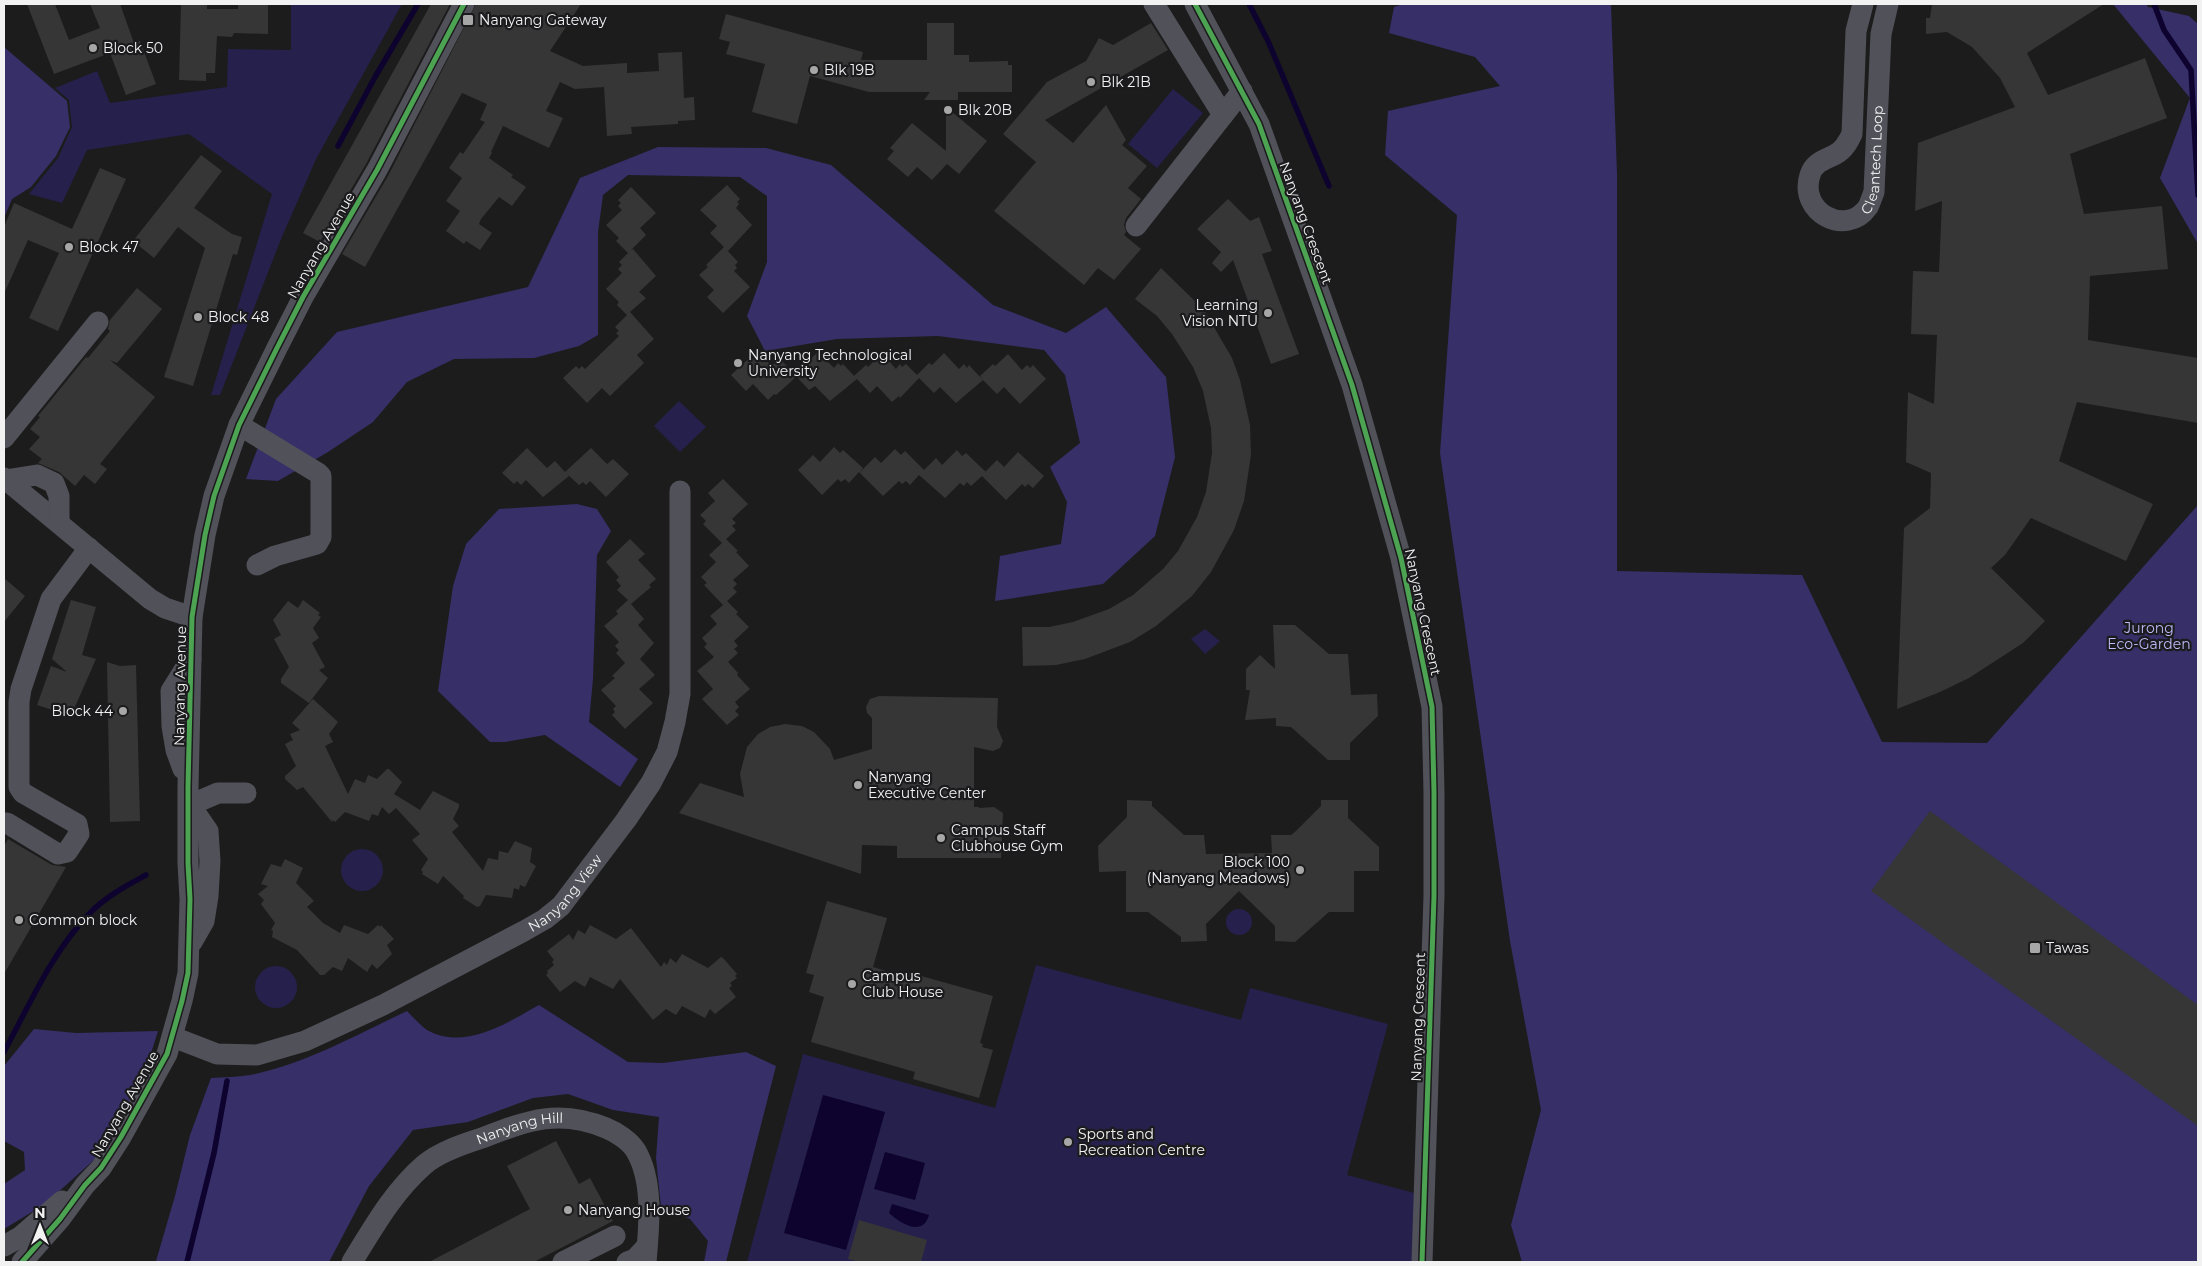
<svg xmlns="http://www.w3.org/2000/svg" width="2202" height="1266" viewBox="0 0 2202 1266" font-family="Montserrat,sans-serif">
<style>
.green{fill:#26204c}
.forest{fill:#362f68}
.water{fill:#0e032e}
.lines{fill:none;stroke-linecap:round;stroke-linejoin:round}
.stream{stroke:#0e032e;stroke-width:5.5}
.building{fill:#363636}
.minor{stroke:#51515a;stroke-width:21}
.cycleway-casing{stroke:#1b1b1d;stroke-width:8}
.cycleway{stroke:#4ca352;stroke-width:5}
.poi-dot{fill:#a7a7a8;stroke:#1b1b1d;stroke-width:2}
.labels{text-anchor:middle;stroke-width:4.5;stroke-linejoin:round;paint-order:stroke}
.poi-label{font-size:14px;fill:#f2f2f3;stroke:#1b1b1d;text-anchor:start}
.street-label{font-size:14px;fill:#f2f2f3;stroke:#1b1b1d}
.park-label{font-size:14px;fill:#bcbbf7;stroke:#1b1b1d}
</style>
<rect width="100%" height="100%" fill="#1c1c1c"/>
<path class="green" d="M291,4H402L316,159L281,239L220,395H211L272,194L189,134L87,150L62,203L29,194L58,158L72,127L69,100L55,88L97,71L110,103L227,87L228,49L291,50Z
M1173,89L1203,113L1157,168L1128,144Z
M679,401L706,427L680,452L654,426Z
M1205,629L1220,641L1205,654L1191,639Z
M341 870a21 21 0 1 1 42 0a21 21 0 1 1-42 0Z
M1226 922a13 13 0 1 1 26 0a13 13 0 1 1-26 0Z
M1036,965L1241,1020L1250,988L1388,1024L1347,1175L1422,1195L1420,1262H747L803,1054L995,1108Z
M255 987a21 21 0 1 1 42 0a21 21 0 1 1-42 0Z"/>
<path class="forest" d="M1403,4H1611L1617,174V571L1802,575L1882,742L1987,743L2198,505V1262H1522L1511,1225L1541,1110L1510,941L1440,453L1457,215L1385,155L1388,111L1500,86L1475,57L1389,33L1394,7Z
M2113,4H2146L2148,7L2189,16L2198,24V244L2160,178L2190,98Z
M4,47L67,101L70,127L56,156L31,187L12,199L4,218Z
M658,147L766,148L831,165L993,305L1066,333L1106,307L1166,377L1175,457L1155,536L1103,584L995,601L1000,556L1061,544L1067,502L1050,467L1080,443L1065,375L1044,350L938,336L837,339L765,351L747,316L767,262V196L740,177L628,175L603,195L598,232V335L579,346L534,358L454,359L407,382L373,422L328,452L278,481L246,479L276,399L337,332L528,287L580,178Z
M577,504L597,509L611,531L597,555L593,679L589,722L638,759L620,787L545,735L505,742H490L438,691L453,586L466,544L499,509Z
M539,1005L628,1062L663,1063L746,1052L776,1066L726,1262H704L708,1241L690,1219L661,1207L656,1158L659,1117L613,1110L568,1094L533,1098L468,1122L413,1130L369,1186L329,1262H152L156,1261L175,1196L190,1135L211,1078C224,1077 237,1077 250,1075C305,1064 356,1035 407,1011C413,1017 420,1025 427,1030C464,1051 507,1023 539,1005Z
M34,1029L76,1033L158,1031L139,1092L95,1159L45,1204L4,1229V1184L25,1170L24,1152L4,1141V1066Z"/>
<path class="water" d="M823,1095L885,1112L846,1250L784,1233Z
M885,1152L925,1163L915,1200L874,1189Z
M892,1204L929,1215C923,1237 901,1224 889,1213Z"/>
<g class="lines">
<path class="stream" d="M1249,4L1268,41L1329,186
M2154,4L2164,30L2191,70L2198,195
M338,146L375,77L418,4
M4,1052C29,1006 52,952 89,914C105,897 126,886 146,875
M187,1262L214,1153L227,1081"/>
</g>
<path class="building" d="M27,4H55L69,40L100,28L90,4H120L134,43L140,41L156,84L126,95L110,53L54,74Z
M181,4H207V9H238V4H268V34L234,33L232,37L217,36L215,73H206V81L179,80Z
M431,4H450L366,164L320,242L303,233Z
M476,4H581L550,51L583,66L627,63V73L659,71L658,53L682,52L684,98L694,97L695,120L678,121V124L631,127L632,134L607,136L604,87L575,89L560,82L546,111L563,118L549,148L503,126L491,152L492,153L489,158L513,175L511,177L526,187L512,206L499,197L481,219L479,224L492,233L480,250L466,241L464,244L446,231L460,211L446,201L462,178L449,168L460,152L463,154L485,122L480,120L487,104L462,93L365,267L342,254L388,176Z
M1932,4H2104L2027,53L2048,95L2145,58L2167,118L2070,154L2084,214L2162,206L2168,269L2090,276L2088,340L2198,358V423L2077,402L2059,461L2153,504L2126,561L2031,518L2005,555L1991,568L2045,621L2023,643L1969,678L1940,692L1897,709L1904,528L1930,508L1931,473L1906,462L1908,392L1934,404L1937,335L1911,334L1913,271L1939,272L1942,201L1915,211L1918,143L2015,107L2000,78L1972,47L1947,32L1926,34V18H1930Z
M726,14L863,52L861,60H927V23H954V55H969V62L1008,61V65H1012V92H958V100H924L930,92H869L810,76L797,124L752,112L765,64L726,54L730,42L719,39Z
M1151,23L1168,50L1045,120L1073,143L1106,105L1126,140L1122,145L1147,166L1128,188L1141,199L1126,218L1124,225L1126,232L1124,235L1141,249L1114,280L1098,268L1084,285L994,211L1036,162L1003,134L1047,82L1086,61L1099,38L1113,45Z
M946,107L987,141L959,174L947,164L932,180L917,167L908,177L887,159L894,151L890,148L912,123L946,151Z
M201,155L222,171L194,208L232,234L242,237L237,255L233,254L193,386L164,377L205,248L178,227L154,258L133,241Z
M100,168L126,179L58,331L29,318L59,253L28,240L4,294V227L14,203L72,229Z
M727,185L740,199L737,202L739,204L736,208L752,225L728,251L726,249L738,262L735,265L737,268L734,271L750,287L723,313L707,297L714,290L699,275L708,267L706,265L724,247L710,233L717,226L700,210Z
M631,187L656,213L640,228L646,235L631,250L633,249L656,276L639,292L646,298L630,312L654,339L637,355L644,363L610,396L602,388L587,403L563,378L576,366L579,369L582,366L585,369L619,336L616,333L619,331L615,327L629,313L627,315L617,305L619,302L606,289L622,273L618,269L622,265L619,262L628,253L616,241L619,238L606,225L622,210L618,206L621,203L618,200Z
M1228,199L1250,221L1259,217L1272,251L1262,254L1299,354L1271,364L1233,260L1221,272L1212,263L1221,252L1197,229Z
M1161,268L1204,310L1232,358L1240,380L1250,425L1251,455L1244,501L1234,530L1211,572L1192,596L1156,626L1130,642L1085,659L1056,665L1023,666L1022,627H1049L1073,622L1109,609L1133,595L1163,569L1178,551L1197,517L1206,492L1212,453L1211,428L1203,391L1193,367L1172,334L1157,316L1135,299Z
M137,288L162,309L117,363L110,360L155,397L100,464L107,469L95,484L84,475L75,486L59,472L38,463L42,459L29,449L40,437L30,429L40,417L38,416L86,357L88,358L110,331L108,329L110,320Z
M757,351L772,366L776,362L778,365L782,361L792,372L804,361L806,363L818,352L834,368L838,363L841,366L843,364L856,378L854,376L866,365L868,367L882,353L896,369L900,364L902,367L906,364L917,375L929,363L932,365L944,353L959,369L964,364L967,368L969,365L982,379L980,376L993,364L995,366L1008,354L1022,370L1027,365L1030,368L1033,365L1046,379L1020,404L1004,387L997,394L983,380L956,403L940,387L934,393L919,378L900,398L899,396L892,402L877,386L870,393L857,379L830,401L815,386L809,390L795,375L796,377L776,395L774,394L768,400L753,384L746,391L731,375Z
M834,447L840,453L843,450L863,468L860,472L875,457L881,463L895,449L901,455L905,451L924,470L921,473L936,458L942,465L957,450L962,456L966,453L986,472L982,475L997,460L1004,467L1018,452L1044,476L1033,488L1028,484L1025,487L1022,484L1006,500L982,476L971,486L967,482L964,486L960,483L945,498L919,475L910,485L906,481L902,484L899,481L883,496L859,472L849,483L845,479L841,482L838,479L822,495L798,470L813,455L820,462Z
M527,448L547,468L555,461L565,472L591,448L607,464L613,459L629,474L606,497L590,481L586,485L583,482L579,485L566,473L569,476L543,497L526,480L521,485L517,481L514,484L502,473Z
M723,479L748,504L732,519L736,523L732,526L736,530L724,541L726,539L738,551L736,552L749,566L733,580L737,584L733,588L737,592L725,603L727,601L738,612L736,614L749,627L734,641L738,646L734,649L738,653L728,662L738,673L737,675L750,689L735,702L739,707L735,711L739,715L727,725L702,699L713,689L697,671L714,657L704,647L707,644L702,638L717,624L710,616L723,605L704,585L707,583L701,577L716,562L709,555L722,543L703,524L706,521L700,515L715,501L708,493Z
M630,539L645,554L638,560L656,579L649,585L651,587L631,604L630,603L644,619L638,625L654,643L640,659L655,675L639,689L653,703L625,729L612,715L615,712L613,709L616,706L601,690L615,678L612,676L625,663L616,653L619,650L615,646L619,642L604,626L618,614L616,611L628,600L617,590L621,586L616,580L619,577L606,562Z
M4,578L25,596L4,622Z
M71,600L96,607L82,655L96,659L74,709L64,707L62,713L37,705L51,666L67,672L52,659Z
M303,600L320,613L318,615L321,617L313,628L319,638L312,643L325,667L319,670L328,678L309,703L281,683V679L289,667L274,639L281,635L273,620L288,601L298,608Z
M1273,625H1295L1329,654H1348L1351,695L1377,694L1378,716L1350,743V760H1328L1291,727L1276,726V718L1245,720L1250,690H1246V669L1260,655L1275,669Z
M107,662L120,666L136,665L140,821L110,822Z
M879,696L998,698L997,727L1003,741L1000,748L993,751L974,747V807H979V808L994,807L1003,813L1001,858H897V846L862,845L861,874L679,813L700,783L744,797L740,774L747,747L758,734L770,727L785,724L802,726L814,732L830,749L834,760L872,749V718L867,713L866,707L870,699Z
M313,699L338,722L329,734L333,742L325,746L348,794L355,779L365,783L368,775L377,779L387,769H389L402,782L394,794L420,810L433,791L459,804V807L453,819L459,826L452,832L483,871L488,858L498,860L499,851L508,853L515,841L532,848L530,862L536,866L525,887L520,885L519,890L514,888L512,898L486,895L480,906L477,907L463,898L464,896L443,876L438,884L422,874L423,872L421,870L428,859L412,840L420,834L396,808L389,814L382,807L378,816L372,814L369,821L345,812L335,822L333,820L332,822L303,787L297,790L285,779V776L296,766L285,744L293,740L290,734L300,730L292,723Z
M1127,800L1152,801V806L1184,835H1204L1206,854L1272,853L1271,835H1291L1296,831L1321,806V800H1348V818L1379,847V871H1354V912H1329L1295,942L1275,941V926L1239,891L1206,924L1207,941L1181,942V937L1148,912H1126V871L1099,872L1098,846L1127,817Z
M1930,811L2198,1005V1126L1871,891Z
M8,839L52,865L66,867L4,974V846Z
M285,859L303,868L296,883L314,901L307,907L323,923L340,933L344,925L368,934L378,925L380,927L381,925L394,939L387,945L392,954L377,969L372,964L367,972L348,958L342,971L333,967L324,975H320L297,950L272,937L273,931L271,930L275,923L261,904L264,900L258,894L268,886L261,884L271,864L281,867Z
M827,901L887,918L873,967L906,977L907,972L993,996L980,1043L983,1044L982,1047L993,1050L979,1098L913,1079L915,1072L811,1042L824,997L809,992L814,975L806,973Z
M590,925L616,939L631,928L661,967L664,962L667,965L670,958L676,963L682,954L708,968L721,957L723,958L737,974L735,976L737,978L730,983L732,986L729,988L736,997L715,1014L710,1009L705,1018L682,1006L676,1015L666,1009L653,1020L620,979L613,989L590,977L585,987L575,981L560,992L546,975L548,973L547,971L554,965L552,962L554,960L547,951L569,934L573,940L578,930L585,934Z
M556,1141L579,1184L590,1178L613,1221L534,1262H429L530,1209L507,1166Z
M859,1220L927,1240L921,1262H859L848,1259Z"/>
<g class="lines">
<g class="minor">
<path d="M1154,4L1223,115"/>
<path d="M1195,4L1259,124L1352,385L1401,558L1432,707L1434,792V896L1422,1262"/>
<path id="s1" d="M1863,4L1856,31L1852,134C1848,142 1844,150 1836,154C1825,160 1814,162 1810,175C1798,212 1846,238 1868,207C1870,203 1872,197 1874,192L1881,34L1888,4"/>
<path d="M1136,226L1242,91"/>
<path d="M239,425L318,473L321,476V537L317,544L275,556L257,565"/>
<path d="M4,438L98,322"/>
<path d="M4,478L150,599L165,608L192,617"/>
<path d="M5,480L37,475L54,483L59,496V523"/>
<path d="M183,769L176,750L172,726L171,691L191,659"/>
<path d="M190,805L208,831L210,861L208,896L204,921L192,942"/>
<path d="M190,805L218,793H246"/>
<path d="M4,823H7L58,854L67,852L79,834L77,824L23,793L19,787V702L21,689L51,599L89,548"/>
<path id="s2" d="M173,1037L217,1054L257,1055L305,1041L383,1005L524,931L545,919L561,906L626,820L651,783L667,752L675,722L680,694V491"/>
<path d="M4,1246L20,1237L62,1201"/>
<path d="M22,1262L60,1219L85,1185L101,1168L121,1137L167,1054L182,1001L188,973L190,899L188,863V787L192,617L205,535L214,496L239,425L277,348L303,297L377,170L464,4"/>
<path id="s3" d="M352,1262C373,1228 393,1192 424,1165C439,1152 463,1144 482,1138C527,1121 558,1108 606,1128C616,1132 630,1141 636,1151C654,1182 649,1227 646,1262"/>
<path d="M563,1262L615,1236"/>
<path d="M627,1262L635,1259L647,1246"/>
</g>
<g class="cycleway-casing">
<path id="cycleway" d="M1195,4L1259,124L1352,385L1401,558L1432,707L1434,792V896L1422,1262
M22,1262L60,1219L85,1185L101,1168L121,1137L167,1054L182,1001L188,973L190,899L188,863V787L192,617L205,535L214,496L239,425L277,348L303,297L377,170L464,4"/>
</g>
<use href="#cycleway" class="cycleway"/>
</g>
<g class="poi-dot">
<rect x="462" y="14" width="12" height="12" rx="2.5"/>
<circle cx="93" cy="48" r="5"/>
<circle cx="814" cy="70" r="5"/>
<circle cx="1091" cy="82" r="5"/>
<circle cx="948" cy="110" r="5"/>
<circle cx="69" cy="247" r="5"/>
<circle cx="1268" cy="313" r="5"/>
<circle cx="198" cy="317" r="5"/>
<circle cx="738" cy="363" r="5"/>
<circle cx="123" cy="711" r="5"/>
<circle cx="858" cy="785" r="5"/>
<circle cx="941" cy="838" r="5"/>
<circle cx="1300" cy="870" r="5"/>
<circle cx="19" cy="920" r="5"/>
<rect x="2029" y="942" width="12" height="12" rx="2.5"/>
<circle cx="852" cy="984" r="5"/>
<circle cx="1068" cy="1142" r="5"/>
<circle cx="568" cy="1210" r="5"/>
</g>
<g class="labels">
<g class="poi-label">
<text x="479" y="25">Nanyang Gateway</text>
<text x="103" y="53">Block 50</text>
<text x="824" y="75">Blk 19B</text>
<text x="1101" y="87">Blk 21B</text>
<text x="958" y="115">Blk 20B</text>
<text x="79" y="252">Block 47</text>
<text x="1258" y="310" text-anchor="end">Learning<tspan x="1258" dy="16">Vision NTU</tspan></text>
<text x="208" y="322">Block 48</text>
<text x="748" y="360">Nanyang Technological<tspan x="748" dy="16">University</tspan></text>
<text x="113" y="716" text-anchor="end">Block 44</text>
<text x="868" y="782">Nanyang<tspan x="868" dy="16">Executive Center</tspan></text>
<text x="951" y="835">Campus Staff<tspan x="951" dy="16">Clubhouse Gym</tspan></text>
<text x="1290" y="867" text-anchor="end">Block 100<tspan x="1290" dy="16">(Nanyang Meadows)</tspan></text>
<text x="29" y="925">Common block</text>
<text x="2046" y="953">Tawas</text>
<text x="862" y="981">Campus<tspan x="862" dy="16">Club House</tspan></text>
<text x="1078" y="1139">Sports and<tspan x="1078" dy="16">Recreation Centre</tspan></text>
<text x="578" y="1215">Nanyang House</text>
</g>
<g class="street-label">
<text dy="5" stroke="none"><textPath href="#s1" startOffset="335">Cleantech Loop</textPath></text>
<text transform="translate(1306 223) rotate(70)" y="5">Nanyang Crescent</text>
<text transform="translate(321 245) rotate(-60)" y="5">Nanyang Avenue</text>
<text transform="translate(1423 612) rotate(78)" y="5">Nanyang Crescent</text>
<text transform="translate(180 686) rotate(-89)" y="5">Nanyang Avenue</text>
<text dy="5" stroke="none"><textPath href="#s2" startOffset="439">Nanyang View</textPath></text>
<text transform="translate(1418 1017) rotate(-88)" y="5">Nanyang Crescent</text>
<text transform="translate(125 1104) rotate(-60)" y="5">Nanyang Avenue</text>
<text dy="5" stroke="none"><textPath href="#s3" startOffset="225">Nanyang Hill</textPath></text>
</g>
<g class="park-label">
<text x="2149" y="633">Jurong<tspan x="2149" dy="16">Eco-Garden</tspan></text>
</g>
</g>
<rect width="2202" height="1266" fill="none" stroke="#f2f2f3" stroke-width="10"/>
<g transform="translate(40 1226)" stroke="#1b1b1d" stroke-width="4" paint-order="stroke">
<path d="M0-4L9 19L0 12L-9 19Z" fill="#f2f2f3"/>
<text y="-8" font-size="14" font-weight="bold" text-anchor="middle" fill="#f2f2f3">N</text>
</g>
</svg>
